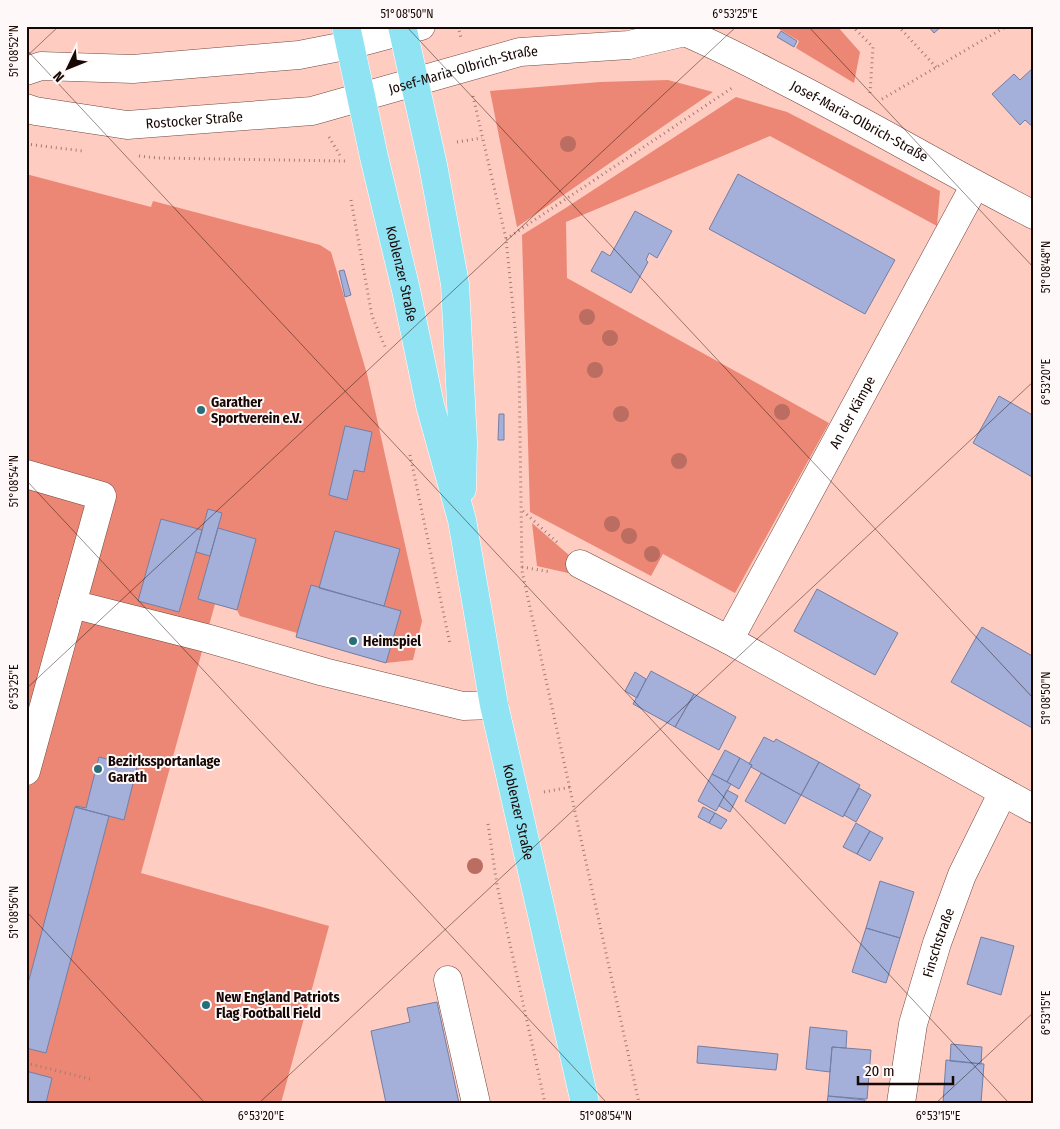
<svg xmlns="http://www.w3.org/2000/svg" width="1060" height="1129" viewBox="0 0 1060 1129" font-family="'Fira Sans Condensed',sans-serif">
<style>
.green{fill:#eb8774}
.building{fill:#a4b0d9;stroke:#737ea5}
.lines{fill:none;stroke-linecap:round;stroke-linejoin:round}
.minor-casing{stroke:#72473f;stroke-width:29}
.major-casing{stroke:#fff;stroke-width:29}
.path{stroke:#a17c74;stroke-width:3;stroke-dasharray:1 4;stroke-linecap:butt}
.minor{stroke:#fff;stroke-width:28}
.major{stroke:#8fe3f2;stroke-width:28}
.tree{fill:#ba6d60}
.ticks{fill:none;stroke:#180805;stroke-width:1;stroke-opacity:0.45}
.poi-dot{fill:#266e7a;stroke:#fef9f8;stroke-width:2}
.labels{text-anchor:middle;stroke-width:4;stroke-linejoin:round;paint-order:stroke}
.street-label{font-size:14px;fill:#180805;stroke:#fef9f8}
.poi-label{font-size:14px;font-weight:bold;fill:#180805;stroke:#fef9f8;text-anchor:start}
.neatline{fill:none;stroke:#180805;stroke-width:2}
.ticks-label{font-size:12px;text-anchor:middle;fill:#180805}
</style>
<rect width="100%" height="100%" fill="#ffccc1"/>
<path class="green" d="M774,26H837L860,52L854,83L796,48L799,41Z
M668,80L713,92L517,227L490,91L600,82Z
M736,97L787,112L940,191L937,226L770,136L566,222L567,278L829,423L735,593L663,554L651,576L530,512L522,235L564,209Z
M26,174L151,207L153,201L320,245L331,252L367,374L422,621L413,660L386,663L296,637L297,633L240,616L237,610L215,604L141,873L329,926L281,1103H26Z
M532,523L570,556L568,573L537,566Z"/>
<path class="building" d="M928,26H942L934,33Z
M781,31L797,41L794,47L777,37Z
M1034,67V128L1025,120L1020,125L992,94L1014,74L1020,80Z
M738,174L895,260L865,314L709,229Z
M635,211L672,231L657,258L649,253L646,260L648,262L631,293L591,271L602,251L610,256Z
M344,270L351,295L345,297L339,271Z
M999,396L1034,416V478L973,443Z
M499,414H504V440H498Z
M345,426L372,432L364,472L354,470L347,500L329,495Z
M208,509L222,513L210,556L196,552Z
M161,519L202,530L179,612L138,601Z
M218,528L256,539L237,610L198,599Z
M335,531L400,549L384,606L319,588Z
M311,585L401,611L386,663L296,637Z
M817,589L898,633L875,675L794,631Z
M982,627L1034,657V729L951,682Z
M651,671L694,694L675,727L633,704Z
M635,672L646,679L637,698L625,691Z
M694,694L736,717L719,750L675,727Z
M764,737L774,742L776,739L819,762L801,795L751,767L752,765L749,764Z
M725,750L740,758L727,782L712,774Z
M99,757L137,767L124,820L75,807L76,806L86,808Z
M740,758L752,765L739,789L727,782Z
M819,762L860,785L843,817L801,795Z
M761,773L801,795L785,824L745,801Z
M712,774L731,784L716,811L698,801Z
M859,788L871,795L856,822L844,815Z
M727,790L738,796L730,812L719,806Z
M75,807L109,816L46,1053L26,1048V991Z
M703,807L715,813L709,823L698,817Z
M715,813L727,820L721,829L709,823Z
M856,823L870,831L857,854L843,847Z
M870,831L883,838L870,861L857,854Z
M880,881L914,892L900,938L866,928Z
M866,928L900,938L886,983L852,972Z
M981,937L1014,946L1001,995L967,984Z
M437,1002L459,1103H386L371,1031L410,1022L407,1008Z
M810,1027L847,1031L846,1048L832,1047L830,1072L806,1069Z
M951,1044L982,1047L981,1064L950,1061Z
M698,1046L778,1054L776,1070L697,1063Z
M832,1047L871,1050L867,1099L828,1096Z
M946,1060L984,1064L981,1103H943Z
M26,1071L52,1078L46,1103H26Z
M828,1096L865,1100V1103H827Z"/>
<g class="lines">
<g class="minor-casing">
<g id="minor">
<path id="s1" d="M670,26C709,41 746,61 783,80C868,123 949,172 1034,215"/>
<path d="M26,71L41,66L133,69L299,55L350,45L421,26"/>
<path id="s2" d="M26,108L35,111L127,125L312,111L520,52L629,45L685,32"/>
<path d="M26,474L102,496L72,604L206,638L324,672L463,706L494,705"/>
<path d="M580,564L729,640L1034,809"/>
<path id="s3" d="M729,640L975,185"/>
<path d="M26,771L72,604"/>
<path d="M448,980L476,1103"/>
<path id="s4" d="M901,1103L913,1024L937,943L962,875L1003,792"/>
</g>
</g>
<g class="major-casing">
<g id="major">
<path id="s5" d="M346,26L374,157L406,290L430,405L462,520L494,705L585,1103"/>
<path d="M402,26L433,165L455,284L463,442L462,489"/>
</g>
</g>
<path class="path" d="M458,26L461,38
M852,26L873,47L870,93
M898,26L936,67
M473,96L506,239L519,367L522,571L639,1103
M882,99L1007,26
M329,137L341,157
M457,142L482,138
M26,144L83,151
M139,156L158,158L345,161
M351,200L372,316L386,349
M506,239L732,88
M410,455L450,644
M523,511L559,544
M522,567L551,572
M544,792L571,787
M488,824L497,885L545,1103
M26,1063L90,1079"/>
<use href="#minor" class="minor"/>
<use href="#major" class="major"/>
</g>
<g class="tree">
<circle cx="568" cy="144" r="8"/>
<circle cx="587" cy="317" r="8"/>
<circle cx="610" cy="338" r="8"/>
<circle cx="595" cy="370" r="8"/>
<circle cx="782" cy="412" r="8"/>
<circle cx="621" cy="414" r="8"/>
<circle cx="679" cy="461" r="8"/>
<circle cx="612" cy="524" r="8"/>
<circle cx="629" cy="536" r="8"/>
<circle cx="652" cy="554" r="8"/>
<circle cx="475" cy="866" r="8"/>
</g>
<path class="ticks" d="M406,26L1034,699M808,26L1034,268M26,49L1009,1103M26,57L59,26M26,480L607,1103M26,689L737,26M26,911L205,1103M259,1103L1034,381M936,1103L1034,1012"/>
<g class="poi-dot">
<circle cx="201" cy="410" r="5"/>
<circle cx="353" cy="641" r="5"/>
<circle cx="98" cy="769" r="5"/>
<circle cx="206" cy="1005" r="5"/>
</g>
<g class="labels">
<g class="street-label">
<text dy="5" stroke="none"><textPath href="#s2" startOffset="445">Josef-Maria-Olbrich-Straße</textPath></text>
<text dy="5" stroke="none"><textPath href="#s2" startOffset="170">Rostocker Straße</textPath></text>
<text dy="5" stroke="none"><textPath href="#s1" startOffset="212">Josef-Maria-Olbrich-Straße</textPath></text>
<text dy="5" stroke="none"><textPath href="#s5" startOffset="254">Koblenzer Straße</textPath></text>
<text dy="5" stroke="none"><textPath href="#s3" startOffset="259">An der Kämpe</textPath></text>
<text dy="5" stroke="none"><textPath href="#s5" startOffset="805">Koblenzer Straße</textPath></text>
<text dy="5" stroke="none"><textPath href="#s4" startOffset="165">Finschstraße</textPath></text>
</g>
<g class="poi-label">
<text x="211" y="407">Garather<tspan x="211" dy="16">Sportverein e.V.</tspan></text>
<text x="363" y="646">Heimspiel</text>
<text x="108" y="766">Bezirkssportanlage<tspan x="108" dy="16">Garath</tspan></text>
<text x="216" y="1002">New England Patriots<tspan x="216" dy="16">Flag Football Field</tspan></text>
</g>
</g>
<rect width="1060" height="1129" fill="none" stroke="#fef9f8" stroke-width="55"/>
<g transform="translate(68 68) rotate(227)" stroke="#fef9f8" stroke-width="4" paint-order="stroke">
<path d="M0-4L9 19L0 12L-9 19Z" fill="#180805"/>
<text y="-8" font-size="14" font-weight="bold" text-anchor="middle" fill="#180805">N</text>
</g>
<path d="M858 1076v8h95v-8" fill="none" stroke="#180805" stroke-width="2.5"/>
<text x="865" y="1076" font-size="15" fill="#180805" stroke="#fef9f8" stroke-width="4" paint-order="stroke">20 m</text>
<rect x="28" y="28" width="1004" height="1074" class="neatline"/>
<g class="ticks-label">
<text x="407" y="18">51°08'50"N</text>
<text x="735" y="18">6°53'25"E</text>
<text transform="translate(14 51) rotate(-90)" y="4">51°08'52"N</text>
<text transform="translate(1046 267) rotate(-90)" y="4">51°08'48"N</text>
<text transform="translate(1046 382) rotate(-90)" y="4">6°53'20"E</text>
<text transform="translate(14 481) rotate(-90)" y="4">51°08'54"N</text>
<text transform="translate(14 687) rotate(-90)" y="4">6°53'25"E</text>
<text transform="translate(1046 698) rotate(-90)" y="4">51°08'50"N</text>
<text transform="translate(14 912) rotate(-90)" y="4">51°08'56"N</text>
<text transform="translate(1046 1013) rotate(-90)" y="4">6°53'15"E</text>
<text x="261" y="1120">6°53'20"E</text>
<text x="606" y="1120">51°08'54"N</text>
<text x="938" y="1120">6°53'15"E</text>
</g>
</svg>
